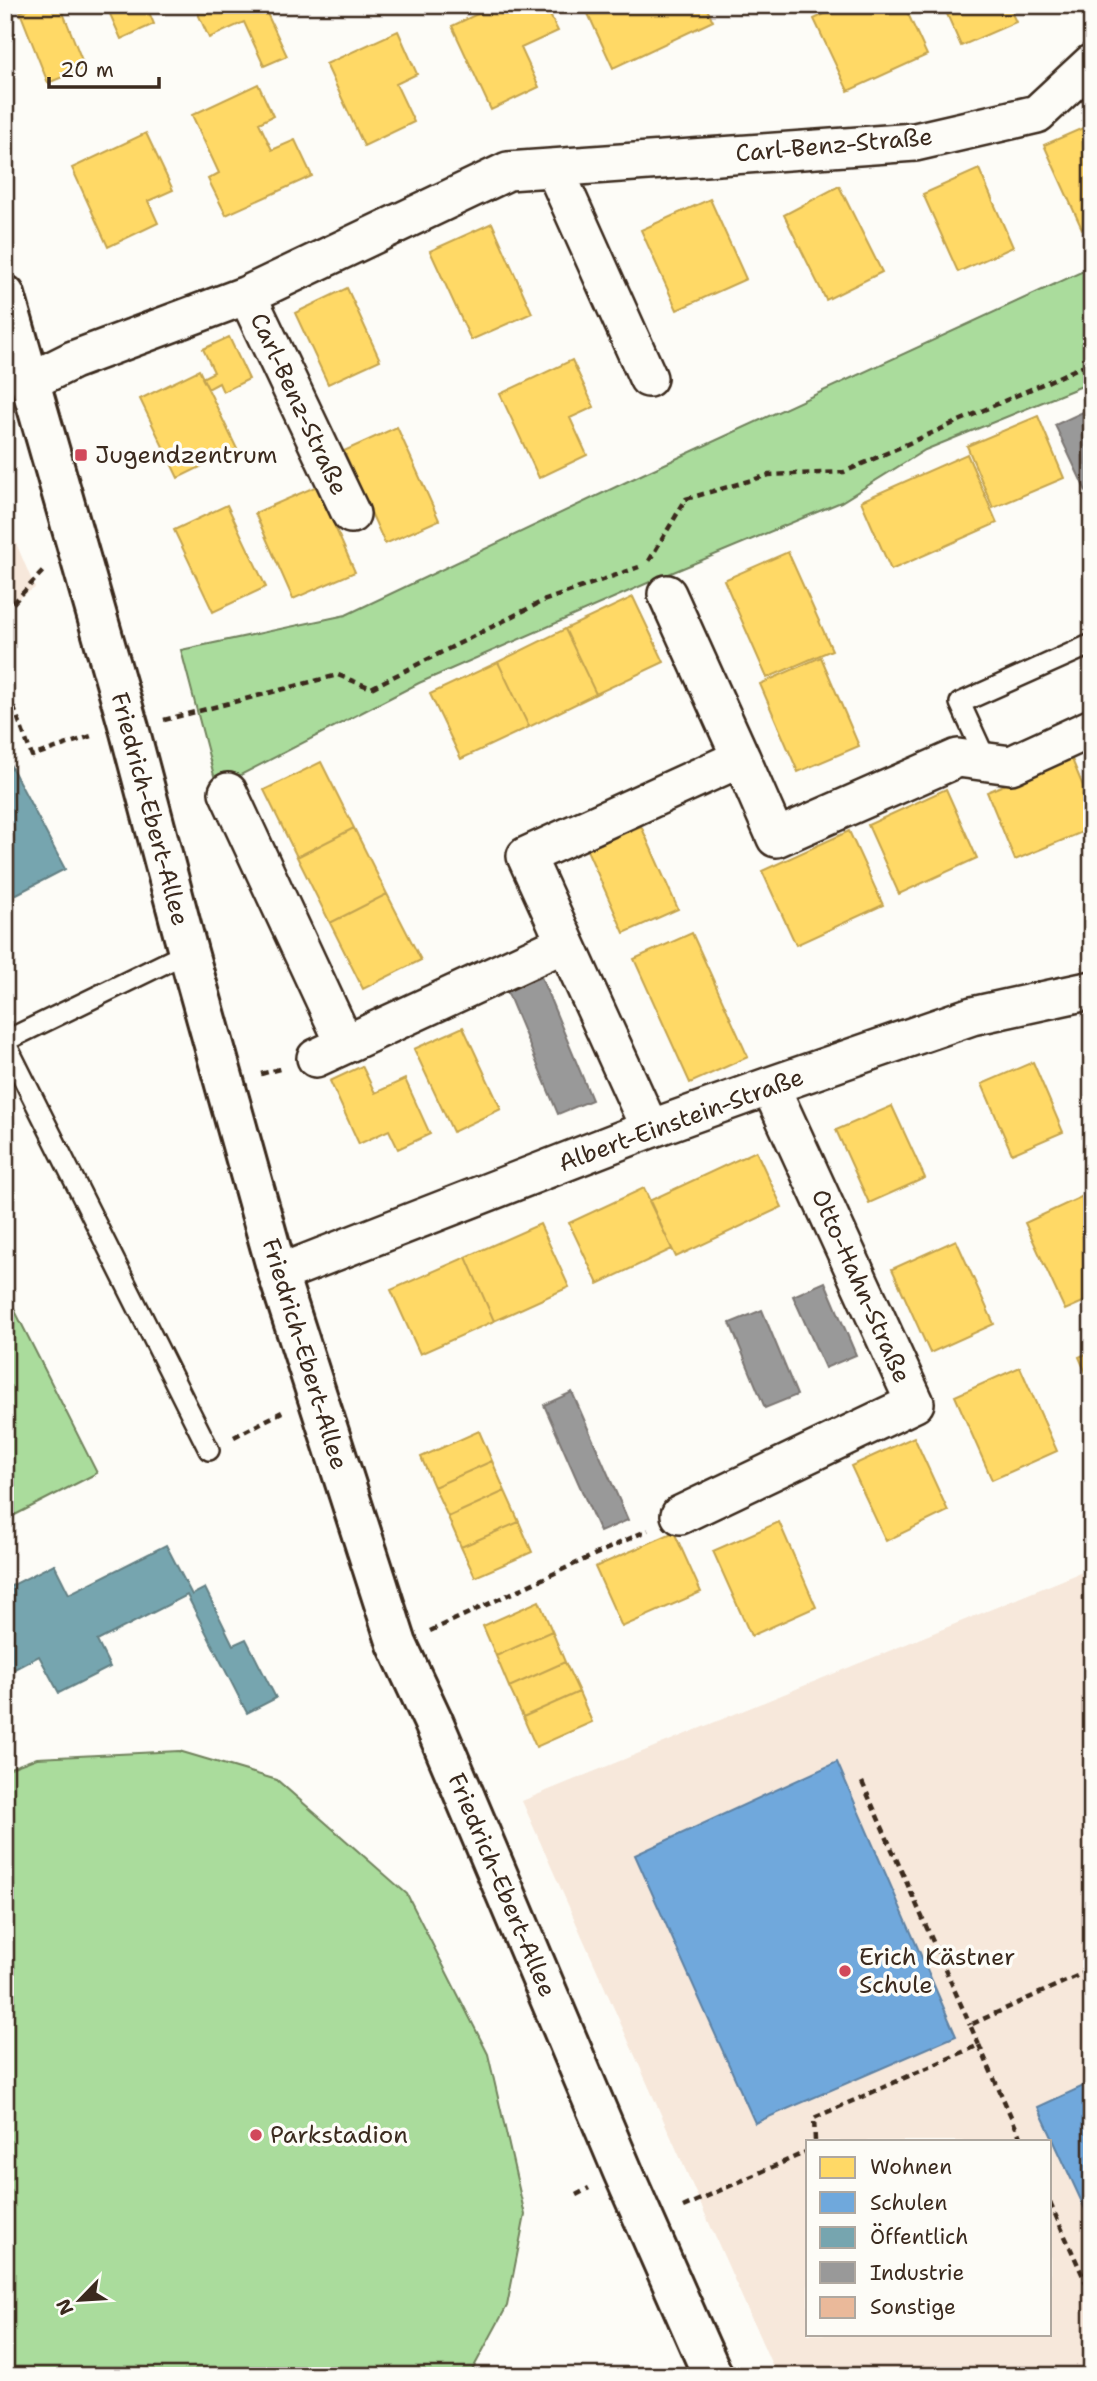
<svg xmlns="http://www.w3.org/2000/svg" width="1097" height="2381" viewBox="0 0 1097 2381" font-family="'Shantell Sans',sans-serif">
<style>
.built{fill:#f7e8db;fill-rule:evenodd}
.green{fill:#aadc9c;stroke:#72835d;stroke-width:2}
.homes{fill:#ffd966;stroke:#c4a450;stroke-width:2}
.schools{fill:#6fa8dc;stroke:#5f82a3;stroke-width:2}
.public{fill:#76a5af;stroke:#648084;stroke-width:2}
.industry{fill:#999;stroke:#7d7874;stroke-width:2}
.building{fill:#eab99a;stroke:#3b2a1e;stroke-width:2}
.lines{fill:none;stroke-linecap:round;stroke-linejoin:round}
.lane-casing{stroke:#3b2a1e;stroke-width:24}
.street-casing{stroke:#3b2a1e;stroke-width:42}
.secondary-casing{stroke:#3b2a1e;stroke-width:44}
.path{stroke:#3b2a1e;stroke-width:4.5;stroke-dasharray:7 5;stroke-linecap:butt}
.lane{stroke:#fdfcf7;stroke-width:19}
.street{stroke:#fdfcf7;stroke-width:37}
.secondary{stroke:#fdfcf7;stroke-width:38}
.poi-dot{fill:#d1495b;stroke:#fdfcf7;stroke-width:2.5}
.labels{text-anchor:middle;stroke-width:7;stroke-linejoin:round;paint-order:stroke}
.street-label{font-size:24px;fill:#3b2a1e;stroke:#fdfcf7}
.poi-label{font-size:24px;fill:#3b2a1e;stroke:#fdfcf7;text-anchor:start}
</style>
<rect width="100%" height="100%" fill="#fdfcf7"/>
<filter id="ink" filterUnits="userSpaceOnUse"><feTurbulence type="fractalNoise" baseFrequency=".0143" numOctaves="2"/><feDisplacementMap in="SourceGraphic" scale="14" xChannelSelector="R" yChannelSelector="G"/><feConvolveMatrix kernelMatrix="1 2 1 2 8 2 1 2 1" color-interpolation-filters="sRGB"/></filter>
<g filter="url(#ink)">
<path class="built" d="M5,517L35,588L5,607Z
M1092,1568V2376H777L522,1801ZM808,2141H1050V2334H808Z"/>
<path class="green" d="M1092,267V382L925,450L841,502L659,578L419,683L217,787L181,650L346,615L643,474Z
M5,1291L97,1473L5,1520Z
M179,1751L277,1780L407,1894L488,2054L525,2215L507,2306L469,2376H5V1770L37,1758Z"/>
<path class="homes" d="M37,5H60L85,68L48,83L20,12Z
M106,5H146L154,24L121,39Z
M194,5H263L287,56L264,66L244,22L209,38Z
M496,5H545L558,31L521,48L539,87L491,110L452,26Z
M584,5H705L713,21L613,68Z
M843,5H904L927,55L848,91L814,19Z
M943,5H1008L1016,22L961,46Z
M398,31L417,74L396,84L414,122L364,146L326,64Z
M258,84L273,116L259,123L272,150L295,140L312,176L226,215L208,179L219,173L192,115Z
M1092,124V225L1082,229L1044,145Z
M146,133L173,190L148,201L158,223L108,247L72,168Z
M979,169L1013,247L958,272L923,194Z
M839,186L882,272L826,300L784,215Z
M710,199L746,279L677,310L641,230Z
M492,223L532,313L471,340L430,251Z
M347,288L380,360L328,384L295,313Z
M229,337L249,379L223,392L219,383L208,389L202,378L214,372L203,349Z
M572,360L594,407L570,418L587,455L539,478L500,394Z
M199,370L237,449L178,478L140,399Z
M1038,416L1064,478L993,508L967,446Z
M397,427L439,520L385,544L344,451Z
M967,454L997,523L891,570L861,501Z
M317,486L355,572L293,599L255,513Z
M227,505L266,587L213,612L174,530Z
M788,552L832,650L767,678L724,580Z
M633,597L664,662L596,694L565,629Z
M565,629L596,694L529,727L498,662Z
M821,657L859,746L798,772L760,684Z
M498,662L529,727L461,759L430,694Z
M1071,757L1092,808V828L1015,860L987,792Z
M321,762L354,828L297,857L264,790Z
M946,789L977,858L899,894L868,825Z
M641,826L678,909L624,933L587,850Z
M354,828L387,894L330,923L297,857Z
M849,831L883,905L796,945L762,871Z
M387,894L421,960L363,989L330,923Z
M692,933L748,1057L690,1083L634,959Z
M463,1027L501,1109L453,1132L414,1049Z
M1033,1062L1063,1132L1012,1154L982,1084Z
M362,1066L375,1093L405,1079L430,1134L398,1149L389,1130L359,1144L330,1081Z
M892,1106L925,1178L869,1203L836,1130Z
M756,1151L782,1207L676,1257L649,1201Z
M644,1188L672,1249L598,1284L569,1223Z
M1083,1196L1092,1216V1298L1065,1310L1025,1223Z
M540,1224L569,1287L494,1321L466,1257Z
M956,1240L994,1324L930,1353L892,1269Z
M466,1257L494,1321L420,1354L391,1290Z
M1092,1351V1387L1079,1357Z
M1020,1367L1057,1451L992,1480L955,1396Z
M479,1431L492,1461L434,1487L421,1457Z
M914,1437L948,1511L886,1541L851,1466Z
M492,1461L505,1491L448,1517L434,1487Z
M505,1491L519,1522L461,1547L448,1517Z
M519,1522L532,1552L475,1577L461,1547Z
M779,1522L816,1607L751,1636L713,1551Z
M674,1532L701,1592L622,1627L595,1567Z
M539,1601L552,1631L496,1656L483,1626Z
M552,1631L565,1662L509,1687L496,1656Z
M565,1662L579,1692L523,1717L509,1687Z
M579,1692L592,1722L536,1747L523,1717Z"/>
<path class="schools" d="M837,1762L956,2036L755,2123L635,1855Z
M1092,2082V2224L1038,2107Z"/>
<path class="public" d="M5,755L65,869L5,900Z
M166,1545L192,1595L205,1588L233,1645L246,1639L276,1698L247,1713L187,1595L97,1641L110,1667L59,1693L39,1656L5,1674V1589L54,1564L69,1594Z"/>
<path class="industry" d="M1085,411L1092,425V504L1055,425Z
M541,977L592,1100L558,1114L507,991Z
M825,1282L856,1355L825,1368L793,1296Z
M762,1310L797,1395L765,1408L730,1323Z
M572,1392L628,1520L600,1532L544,1405Z"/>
<path class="building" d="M255,2368L279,2376H245Z"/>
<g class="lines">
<g class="lane-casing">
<path id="lane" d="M987,762L960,703L1092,644
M5,1041L188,952
M5,1042L209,1450"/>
</g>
<g class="street-casing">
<path id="street" d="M554,168L648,378
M247,295L351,514
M31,381L73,360L247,295L508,171L915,142L1037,114L1092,63
M667,594L741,758
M228,792L345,1044
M316,1058L565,943
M650,1129L526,856L741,758L776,838L958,758L1011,765L1092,728
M278,1274L650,1129L770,1086L972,1016L1092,990
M680,1515L915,1403L770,1086"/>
</g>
<g class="secondary-casing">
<path id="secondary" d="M5,295L129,728L188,952L278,1274L397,1644L433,1721L623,2172L713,2376"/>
</g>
<path class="path" d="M1086,364L1092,378
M649,561L686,499L769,475L844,472L1092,362
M5,612L44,570
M5,684L32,756L91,736
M164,720L338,675L371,688L543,601L639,567
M261,1074L283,1068
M234,1437L282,1412
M430,1631L648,1530
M862,1782L970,2025
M979,2045L1022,2141
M815,2141L814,2118L979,2045L970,2025L1092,1969
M576,2195L589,2188
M1050,2203L1092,2296
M683,2207L808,2151"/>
<use href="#lane" class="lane"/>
<use href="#street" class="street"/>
<use href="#secondary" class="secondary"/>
</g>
</g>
<g class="poi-dot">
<rect x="74" y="448" width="14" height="14" rx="3.5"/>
<circle cx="845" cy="1971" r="7"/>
<circle cx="256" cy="2135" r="7"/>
</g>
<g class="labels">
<g class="street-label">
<text transform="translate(834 145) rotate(-5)" y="8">Carl-Benz-Straße</text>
<text transform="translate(299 404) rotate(65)" y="8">Carl-Benz-Straße</text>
<text transform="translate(150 809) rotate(75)" y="8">Friedrich-Ebert-Allee</text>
<text transform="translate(681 1120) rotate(-20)" y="8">Albert-Einstein-Straße</text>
<text transform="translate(861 1286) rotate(66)" y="8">Otto-Hahn-Straße</text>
<text transform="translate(305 1354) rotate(73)" y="8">Friedrich-Ebert-Allee</text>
<text transform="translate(502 1885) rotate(67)" y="8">Friedrich-Ebert-Allee</text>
</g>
<g class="poi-label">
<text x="95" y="463">Jugendzentrum</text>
<text x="859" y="1965">Erich Kästner<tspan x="859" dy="28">Schule</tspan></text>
<text x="270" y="2143">Parkstadion</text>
</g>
</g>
<rect width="1097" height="2381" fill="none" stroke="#fdfcf7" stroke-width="28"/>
<rect x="14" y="14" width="1069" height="2353" fill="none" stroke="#3b2a1e" stroke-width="2.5" filter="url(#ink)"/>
<rect x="806" y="2140" width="245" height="196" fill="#fdfcf7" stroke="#afa8a0" stroke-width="2"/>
<rect x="820" y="2157" width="35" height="21" fill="#ffd966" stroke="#afa8a0" stroke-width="2"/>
<text x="870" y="2174" font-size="21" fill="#3b2a1e">Wohnen</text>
<rect x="820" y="2192" width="35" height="21" fill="#6fa8dc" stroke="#afa8a0" stroke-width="2"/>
<text x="870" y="2210" font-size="21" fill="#3b2a1e">Schulen</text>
<rect x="820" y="2227" width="35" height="21" fill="#76a5af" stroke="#afa8a0" stroke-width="2"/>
<text x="870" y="2244" font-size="21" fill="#3b2a1e">Öffentlich</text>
<rect x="820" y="2262" width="35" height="21" fill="#999999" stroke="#afa8a0" stroke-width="2"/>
<text x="870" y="2280" font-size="21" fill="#3b2a1e">Industrie</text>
<rect x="820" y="2297" width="35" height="21" fill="#eab99a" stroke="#afa8a0" stroke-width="2"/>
<text x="870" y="2314" font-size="21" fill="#3b2a1e">Sonstige</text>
<g transform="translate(80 2300) rotate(245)" stroke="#fdfcf7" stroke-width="5" paint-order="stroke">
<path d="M0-5L12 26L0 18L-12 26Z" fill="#3b2a1e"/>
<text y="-10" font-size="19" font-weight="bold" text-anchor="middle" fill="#3b2a1e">N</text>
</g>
<path d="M49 77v10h110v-10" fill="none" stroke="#3b2a1e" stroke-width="3.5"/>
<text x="60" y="77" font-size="21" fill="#3b2a1e" stroke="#fdfcf7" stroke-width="5" paint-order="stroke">20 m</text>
</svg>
